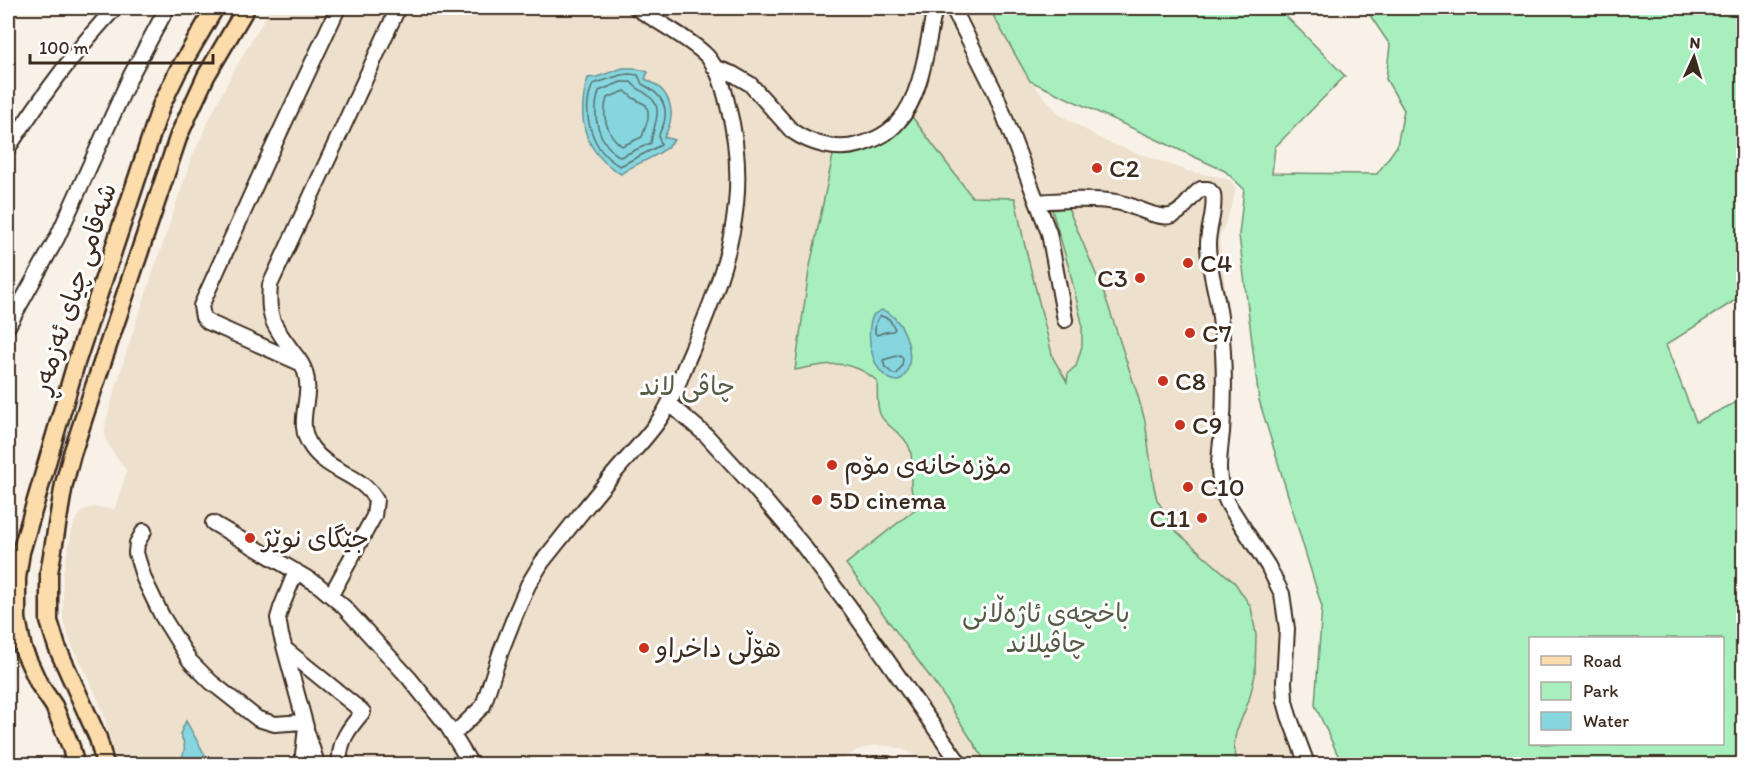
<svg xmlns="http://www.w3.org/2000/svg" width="1751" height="772" viewBox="0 0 1751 772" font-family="Itim,'Playpen Sans Arabic',sans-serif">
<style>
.built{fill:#ede0cc}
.green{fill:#a7f0be;stroke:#718d6e;stroke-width:1.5;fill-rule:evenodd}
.water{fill:#86d6e0;stroke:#689192;stroke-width:1.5}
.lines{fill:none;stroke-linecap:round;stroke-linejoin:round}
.shore{stroke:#596f6c;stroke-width:1.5}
.minor-casing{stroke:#3b2a1e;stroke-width:18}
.major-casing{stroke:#3b2a1e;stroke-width:21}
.minor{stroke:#fff;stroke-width:14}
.major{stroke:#fddcac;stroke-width:16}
.poi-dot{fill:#c8321e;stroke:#fff;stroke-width:2}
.labels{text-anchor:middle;stroke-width:6;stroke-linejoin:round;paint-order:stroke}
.poi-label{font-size:26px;fill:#3b2a1e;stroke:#fff;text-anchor:start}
.street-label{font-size:26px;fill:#3b2a1e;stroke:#fff}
.park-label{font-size:26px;fill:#565c46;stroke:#fff}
</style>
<rect width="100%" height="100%" fill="#f7f1e8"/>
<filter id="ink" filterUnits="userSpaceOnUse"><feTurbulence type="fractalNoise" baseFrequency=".0167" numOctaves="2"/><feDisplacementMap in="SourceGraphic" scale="12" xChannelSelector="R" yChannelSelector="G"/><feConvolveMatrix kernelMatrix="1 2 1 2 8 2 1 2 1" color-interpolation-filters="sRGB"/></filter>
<g filter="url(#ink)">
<path class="built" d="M271,8H989L1030,81L1059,114L1104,141L1187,171L1224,178L1231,181L1236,189L1232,205L1219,239L1229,318L1224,469L1231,496L1287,593L1292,609V651L1289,680L1293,706L1313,764H931L907,751L891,746L876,745L857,750L837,764H116L109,733L103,712L94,690L70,641L63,619V574L70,540L74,523L81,513L86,509L94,507L115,509L127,471L111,450L106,440L105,433L106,421L128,347L191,160L209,120L232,74Z"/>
<path class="green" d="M989,8H1278L1345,76L1275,147L1272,173L1377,174L1397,146L1404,110L1386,79L1390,45L1365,8H1743V295L1666,345L1696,422L1743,399V764H1342L1315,705L1322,607L1259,400L1239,235L1244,189L1225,171L1030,81ZM1530,638H1722V744H1530Z
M904,106L972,197L1015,198L1024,242L1053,358L1067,382L1068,373L1076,366L1082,346V323L1069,268L1052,210L1068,208L1104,293L1137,393L1145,421L1154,487L1157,500L1177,532L1235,583L1251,607L1256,635L1255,675L1249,700L1236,733L1234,745L1237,764H987L939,689L846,564L918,507C904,484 916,471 910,449C905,433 886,428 880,414C876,404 878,391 877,381C851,358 827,363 795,370L809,271L836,141C874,138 878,134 904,106Z"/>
<path class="water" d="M623,68H634L648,72L645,79C671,90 678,113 664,137L674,140C660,158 638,161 621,174C583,152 576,118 588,78L597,77Z
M882,310C906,317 921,365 899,381C872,381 863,332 874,314Z
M186,721L210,764H178C185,754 187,746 180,734Z"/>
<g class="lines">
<path class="shore" d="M629,74L638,75L642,84C658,92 669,103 664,123C663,127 659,132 659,136C659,139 661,142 661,145L620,166C592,152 580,113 593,84L621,75Z
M621,82H631C638,91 643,90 650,97C665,109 652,128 651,143L620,157C598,143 591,116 599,91Z
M625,91L633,98L646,105L648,111V119L642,137L622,146C607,135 601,116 607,98Z
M881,316L889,319L895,329L893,331L885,332L877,335L875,333C875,327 875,319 881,316Z
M900,355L903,358L902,366L897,374H893L885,367L883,360Z"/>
<g class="minor-casing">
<path id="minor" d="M953,8L995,92L1049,233L1065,320
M714,67L733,74L750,84L792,131C811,144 836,151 858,145C873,141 888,134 898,122C923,95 927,42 935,8
M8,148C40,99 74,51 115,8
M1037,202C1063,200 1090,198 1116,202C1133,204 1154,219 1170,216C1184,213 1190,196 1201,189H1208L1213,194C1216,211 1208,227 1208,244C1208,268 1217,292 1220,317C1224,352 1225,396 1222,432C1219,460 1215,478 1228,504L1268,566L1282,594L1287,629L1284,682L1285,701L1289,716L1307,764
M8,326L57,238L131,75L167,8
M300,363L208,322L203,317L201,306L266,162L338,8
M669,403L707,436L749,482L801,543L849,606L960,764
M213,523L317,584L344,607L409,678L446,724L471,764
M144,531L137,543L136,553L144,579L162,616L190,661L211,682L258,719L275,724L303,722
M296,571L281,608L278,618L281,635L306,727L302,764
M331,595L374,516L376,500C360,473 330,473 312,448C293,422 314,398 305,372C303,364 298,358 293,352C274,326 267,319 270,285L398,8
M285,649L363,712C349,728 338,742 340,764
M307,732L317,764
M453,735L483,706L501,651L516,613L528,585L542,562C567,531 591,500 617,470C632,452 651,434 663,414C675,395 682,372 691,352C727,268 752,197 728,106C724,89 719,69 707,56C690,39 656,21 636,8
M873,764H888"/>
</g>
<g class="major-casing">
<path id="major" d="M75,764L71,747L54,706L39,684L23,649L17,619V578L21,552L76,363L161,106L178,71L215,8
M105,764L98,738L57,647L49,621V573L64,484L72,454L92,393L179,135L206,76L246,8"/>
</g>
<use href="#minor" class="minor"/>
<use href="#major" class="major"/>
</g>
</g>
<g class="poi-dot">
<circle cx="1097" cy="168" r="6"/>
<circle cx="1188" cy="263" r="6"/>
<circle cx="1140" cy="278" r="6"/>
<circle cx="1190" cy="333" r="6"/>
<circle cx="1163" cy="381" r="6"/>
<circle cx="1180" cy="425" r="6"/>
<circle cx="832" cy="465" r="6"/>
<circle cx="1188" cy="487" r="6"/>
<circle cx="817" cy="500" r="6"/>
<circle cx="1202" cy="518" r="6"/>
<circle cx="250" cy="538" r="6"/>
<circle cx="644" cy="648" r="6"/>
</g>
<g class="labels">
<g class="poi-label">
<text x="1109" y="177">C2</text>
<text x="1200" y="272">C4</text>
<text x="1128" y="287" text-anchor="end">C3</text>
<text x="1202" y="342">C7</text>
<text x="1175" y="390">C8</text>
<text x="1192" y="434">C9</text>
<text x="844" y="474">مۆزەخانەی مۆم</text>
<text x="1200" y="496">C10</text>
<text x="829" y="509">5D cinema</text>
<text x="1190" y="527" text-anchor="end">C11</text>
<text x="262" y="547">جێگای نوێژ</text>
<text x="656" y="657">هۆڵی داخراو</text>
</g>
<g class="street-label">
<text transform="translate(74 288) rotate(-72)" y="9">شەقامی چیای ئەزمەڕ</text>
</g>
<g class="park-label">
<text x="687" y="395">چاڤی لاند</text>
<text x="1046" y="622">باخچەی ئاژەڵانی<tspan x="1046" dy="30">چاڤیلاند</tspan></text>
</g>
</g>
<rect width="1751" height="772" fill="none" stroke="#fff" stroke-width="30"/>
<rect x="15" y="15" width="1721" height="742" fill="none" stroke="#3b2a1e" stroke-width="2" filter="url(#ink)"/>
<rect x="1529" y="637" width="195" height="108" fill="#ffffff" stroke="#b1aaa5" stroke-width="1.5"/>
<rect x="1541" y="656" width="30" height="9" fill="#fddcac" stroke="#b1aaa5" stroke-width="1.5"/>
<text x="1583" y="667" font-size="18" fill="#3b2a1e">Road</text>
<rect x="1541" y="682" width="30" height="18" fill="#a7f0be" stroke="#b1aaa5" stroke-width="1.5"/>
<text x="1583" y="697" font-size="18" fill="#3b2a1e">Park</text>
<rect x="1541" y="712" width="30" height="18" fill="#86d6e0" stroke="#b1aaa5" stroke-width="1.5"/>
<text x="1583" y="727" font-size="18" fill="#3b2a1e">Water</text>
<g transform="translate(1694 57) rotate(4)" stroke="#ffffff" stroke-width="4.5" paint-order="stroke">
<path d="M0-4.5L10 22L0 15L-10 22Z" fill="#3b2a1e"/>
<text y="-9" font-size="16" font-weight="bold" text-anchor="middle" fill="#3b2a1e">N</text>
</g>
<path d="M30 54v9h183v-9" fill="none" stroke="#3b2a1e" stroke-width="3"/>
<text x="39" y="54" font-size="18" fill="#3b2a1e" stroke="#ffffff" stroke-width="4.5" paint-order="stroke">100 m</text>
</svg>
